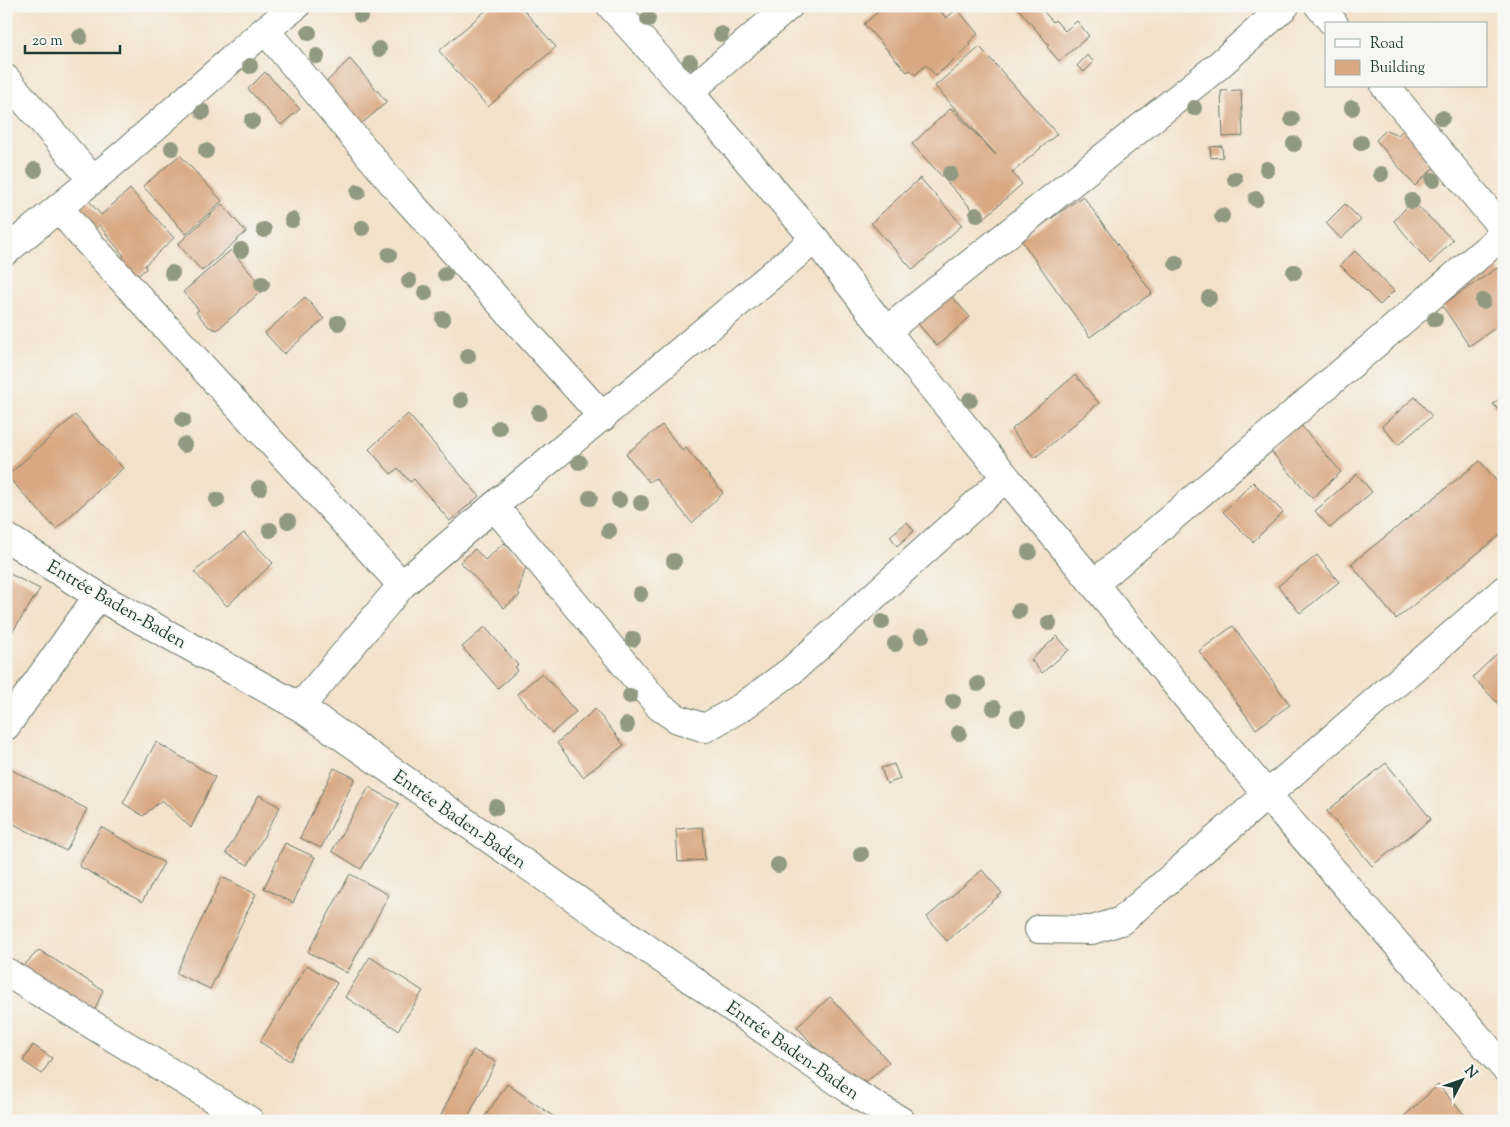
<svg xmlns="http://www.w3.org/2000/svg" width="1510" height="1127" viewBox="0 0 1510 1127" font-family="'Sorts Mill Goudy',serif">
<style>
.building{fill:#d9a882}
.lines{fill:none;stroke-linecap:round;stroke-linejoin:round}
.minor-casing{stroke:#697768;stroke-width:30}
.minor{stroke:#fff;stroke-width:28}
.tree{fill:#919a80}
.labels{text-anchor:middle;stroke-width:4;stroke-linejoin:round;paint-order:stroke}
.street-label{font-size:18px;fill:#1f3d34;stroke:#f6f6f2}
</style>
<rect width="100%" height="100%" fill="#f6f6f2"/>
<filter id="ink" filterUnits="userSpaceOnUse"><feTurbulence type="fractalNoise" baseFrequency=".02" numOctaves="2"/><feDisplacementMap in="SourceGraphic" scale="10" xChannelSelector="R" yChannelSelector="G"/><feConvolveMatrix kernelMatrix="1 2 1 2 8 2 1 2 1" color-interpolation-filters="sRGB"/></filter>
<filter id="wash" filterUnits="userSpaceOnUse"><feTurbulence type="fractalNoise" baseFrequency=".0096" numOctaves="4" result="noise"/><feDisplacementMap in="SourceGraphic" scale="20" xChannelSelector="R" yChannelSelector="G"/><feGaussianBlur stdDeviation="1.12" result="paint"/><feColorMatrix in="noise" values="0 0 0 0 0 0 0 0 0 0 0 0 0 0 0 0 0 1.4 0 .05"/><feComposite in="paint" operator="in"/></filter>
<g filter="url(#wash)">
<rect width="100%" height="100%" fill="#f3e2ca"/>
<g id="blocks">
<path class="building" d="M491,6H520L556,47L488,107L439,51Z
M885,6H937L946,18L957,9L978,34L968,43L970,45L936,76L926,65L915,75L910,70L907,72L864,24Z
M1016,6H1039L1053,22L1055,20L1065,31L1077,21L1089,36L1059,61L1047,47L1049,45Z
M980,47L1057,134L1012,173L1022,184L982,220L912,144L951,108L996,155L935,86Z
M1087,55L1094,62L1084,72L1077,66Z
M350,59L387,102L359,126L323,85Z
M265,72L300,109L281,125L248,89Z
M1241,90L1243,136L1223,137L1221,91Z
M1420,113L1451,151L1415,186L1376,140L1386,130L1398,135Z
M1222,146L1223,157L1211,158L1210,147Z
M180,155L222,201L186,234L143,186Z
M920,178L962,225L913,270L871,223Z
M130,189L174,238L145,265L146,269L134,279L118,262L124,256L99,225L90,234L73,214L89,201L101,215Z
M1083,196L1152,293L1090,337L1021,240Z
M1412,201L1453,240L1430,264L1394,221Z
M222,204L246,232L202,271L178,244Z
M1345,204L1361,220L1341,239L1326,223Z
M231,250L264,289L217,330L209,327L196,312L199,310L183,292Z
M1355,251L1394,291L1380,305L1340,265Z
M1497,268L1504,278V322L1469,346L1442,305Z
M945,289L970,317L937,346L913,318Z
M305,297L324,319L284,354L265,333Z
M1075,375L1099,403L1035,458L1011,430Z
M1504,395V416L1493,404Z
M1415,397L1432,416L1398,445L1382,426Z
M408,414L479,496L450,521L414,479L410,482L398,468L391,474L369,449Z
M75,415L123,468L56,529L7,476Z
M1299,423L1341,472L1312,498L1269,449Z
M662,425L683,451L686,448L723,493L692,523L655,478L649,482L626,454Z
M1480,461L1504,490V532L1396,619L1351,564Z
M1357,474L1372,492L1330,528L1315,511Z
M1253,482L1283,512L1253,542L1223,512Z
M907,522L914,531L897,546L890,536Z
M244,533L273,563L227,606L194,572Z
M504,543L527,564L518,592L520,595L504,608L460,562L475,549L485,560Z
M1317,555L1339,582L1300,613L1278,586Z
M6,572L40,589L6,642Z
M1233,626L1290,705L1256,729L1199,651Z
M485,627L518,665L515,667L518,670L498,688L462,647Z
M1057,636L1069,650L1042,673L1031,660Z
M1504,647V710L1473,677Z
M542,673L576,712L552,733L517,694Z
M595,709L624,745L583,777L557,743Z
M156,742L215,777L191,828L162,800L143,816L123,803Z
M1386,763L1431,819L1372,866L1327,811Z
M894,764L900,779L887,784L881,768Z
M334,768L355,778L321,848L300,838Z
M10,769L87,809L66,851L6,820V777Z
M369,787L399,804L361,869L332,851Z
M259,795L280,807L248,865L226,853Z
M101,827L164,863L142,902L79,866Z
M703,827L705,860L678,862L676,829Z
M285,843L315,857L293,903L264,888Z
M982,870L1002,893L947,941L927,917Z
M350,874L389,895L347,973L308,952Z
M222,877L256,894L210,989L176,973Z
M39,950L103,990L90,1022L16,973Z
M370,957L423,991L398,1030L345,997Z
M307,965L337,983L290,1061L260,1042Z
M830,997L889,1062L855,1092L797,1027Z
M33,1045L52,1058L42,1074L23,1061Z
M473,1050L496,1062L466,1121H438Z
M507,1084L560,1121H482Z
M1438,1085L1470,1121H1399Z"/>
</g>
</g>
<g filter="url(#ink)">
<use href="#blocks" fill-opacity="0" stroke="#697768" stroke-width="1"/>
<g class="lines">
<g class="minor-casing">
<path id="minor" d="M611,6L689,92L815,239L886,331L1267,795L1504,1067
M1319,6L1334,24
M265,30L395,186L603,417
M6,79L93,180
M1385,86L1504,230
M689,92L789,6
M59,208L78,231L402,585
M6,251L124,154L265,30L296,6
M886,331L1218,66L1285,6
M494,506L660,707L678,719L705,728L742,707L791,671L1006,477
M6,537L98,596L300,707L859,1096L901,1121
M1094,584L1504,234
M300,707L402,585L494,506L815,239
M6,726L98,596
M1039,929L1092,930L1121,921L1504,590
M6,972L250,1121"/>
</g>
<use href="#minor" class="minor"/>
</g>
<g class="tree">
<circle cx="361" cy="15" r="8"/>
<circle cx="648" cy="19" r="8"/>
<circle cx="309" cy="33" r="8"/>
<circle cx="721" cy="34" r="8"/>
<circle cx="80" cy="37" r="8"/>
<circle cx="379" cy="49" r="8"/>
<circle cx="317" cy="56" r="8"/>
<circle cx="690" cy="62" r="8"/>
<circle cx="250" cy="66" r="8"/>
<circle cx="1194" cy="108" r="8"/>
<circle cx="1352" cy="108" r="8"/>
<circle cx="203" cy="112" r="8"/>
<circle cx="1442" cy="118" r="8"/>
<circle cx="1292" cy="119" r="8"/>
<circle cx="252" cy="121" r="8"/>
<circle cx="1361" cy="143" r="8"/>
<circle cx="1294" cy="144" r="8"/>
<circle cx="172" cy="148" r="8"/>
<circle cx="206" cy="151" r="8"/>
<circle cx="1267" cy="169" r="8"/>
<circle cx="35" cy="170" r="8"/>
<circle cx="950" cy="174" r="8"/>
<circle cx="1381" cy="174" r="8"/>
<circle cx="1235" cy="179" r="8"/>
<circle cx="1433" cy="180" r="8"/>
<circle cx="358" cy="192" r="8"/>
<circle cx="1256" cy="199" r="8"/>
<circle cx="1412" cy="201" r="8"/>
<circle cx="977" cy="215" r="8"/>
<circle cx="1222" cy="216" r="8"/>
<circle cx="292" cy="220" r="8"/>
<circle cx="362" cy="228" r="8"/>
<circle cx="264" cy="230" r="8"/>
<circle cx="241" cy="250" r="8"/>
<circle cx="389" cy="255" r="8"/>
<circle cx="1176" cy="263" r="8"/>
<circle cx="1294" cy="272" r="8"/>
<circle cx="172" cy="273" r="8"/>
<circle cx="445" cy="274" r="8"/>
<circle cx="409" cy="281" r="8"/>
<circle cx="262" cy="284" r="8"/>
<circle cx="425" cy="293" r="8"/>
<circle cx="1209" cy="298" r="8"/>
<circle cx="1483" cy="301" r="8"/>
<circle cx="443" cy="319" r="8"/>
<circle cx="1435" cy="319" r="8"/>
<circle cx="338" cy="323" r="8"/>
<circle cx="468" cy="356" r="8"/>
<circle cx="461" cy="400" r="8"/>
<circle cx="970" cy="400" r="8"/>
<circle cx="539" cy="413" r="8"/>
<circle cx="183" cy="420" r="8"/>
<circle cx="499" cy="428" r="8"/>
<circle cx="184" cy="445" r="8"/>
<circle cx="579" cy="462" r="8"/>
<circle cx="259" cy="488" r="8"/>
<circle cx="590" cy="498" r="8"/>
<circle cx="217" cy="500" r="8"/>
<circle cx="619" cy="500" r="8"/>
<circle cx="641" cy="503" r="8"/>
<circle cx="288" cy="521" r="8"/>
<circle cx="270" cy="530" r="8"/>
<circle cx="609" cy="531" r="8"/>
<circle cx="1029" cy="552" r="8"/>
<circle cx="674" cy="561" r="8"/>
<circle cx="640" cy="594" r="8"/>
<circle cx="1019" cy="611" r="8"/>
<circle cx="882" cy="622" r="8"/>
<circle cx="1049" cy="623" r="8"/>
<circle cx="922" cy="636" r="8"/>
<circle cx="633" cy="639" r="8"/>
<circle cx="895" cy="644" r="8"/>
<circle cx="978" cy="684" r="8"/>
<circle cx="630" cy="696" r="8"/>
<circle cx="953" cy="701" r="8"/>
<circle cx="994" cy="708" r="8"/>
<circle cx="1018" cy="718" r="8"/>
<circle cx="627" cy="725" r="8"/>
<circle cx="959" cy="733" r="8"/>
<circle cx="496" cy="807" r="8"/>
<circle cx="861" cy="854" r="8"/>
<circle cx="778" cy="865" r="8"/>
</g>
</g>
<g class="labels">
<g class="street-label">
<text transform="translate(117 604) rotate(30)" y="6">Entrée Baden-Baden</text>
<text transform="translate(460 819) rotate(35)" y="6">Entrée Baden-Baden</text>
<text transform="translate(793 1050) rotate(35)" y="6">Entrée Baden-Baden</text>
</g>
</g>
<rect width="1510" height="1127" fill="none" stroke="#f6f6f2" stroke-width="25"/>
<rect x="1325" y="22" width="162" height="65" fill="#f6f6f2" stroke="#a0aca6"/>
<rect x="1335" y="39" width="25" height="8" fill="#ffffff" stroke="#a0aca6"/>
<text x="1370" y="48" font-size="15" fill="#1f3d34">Road</text>
<rect x="1335" y="60" width="25" height="15" fill="#d9a882" stroke="#a0aca6"/>
<text x="1370" y="72" font-size="15" fill="#1f3d34">Building</text>
<g transform="translate(1462 1080) rotate(49)" stroke="#f6f6f2" stroke-width="4" paint-order="stroke">
<path d="M0-4L9 19L0 12L-9 19Z" fill="#1f3d34"/>
<text y="-8" font-size="14" font-weight="bold" text-anchor="middle" fill="#1f3d34">N</text>
</g>
<path d="M25 45v8h95v-8" fill="none" stroke="#1f3d34" stroke-width="2.5"/>
<text x="32" y="45" font-size="15" fill="#1f3d34" stroke="#f6f6f2" stroke-width="4" paint-order="stroke">20 m</text>
</svg>
